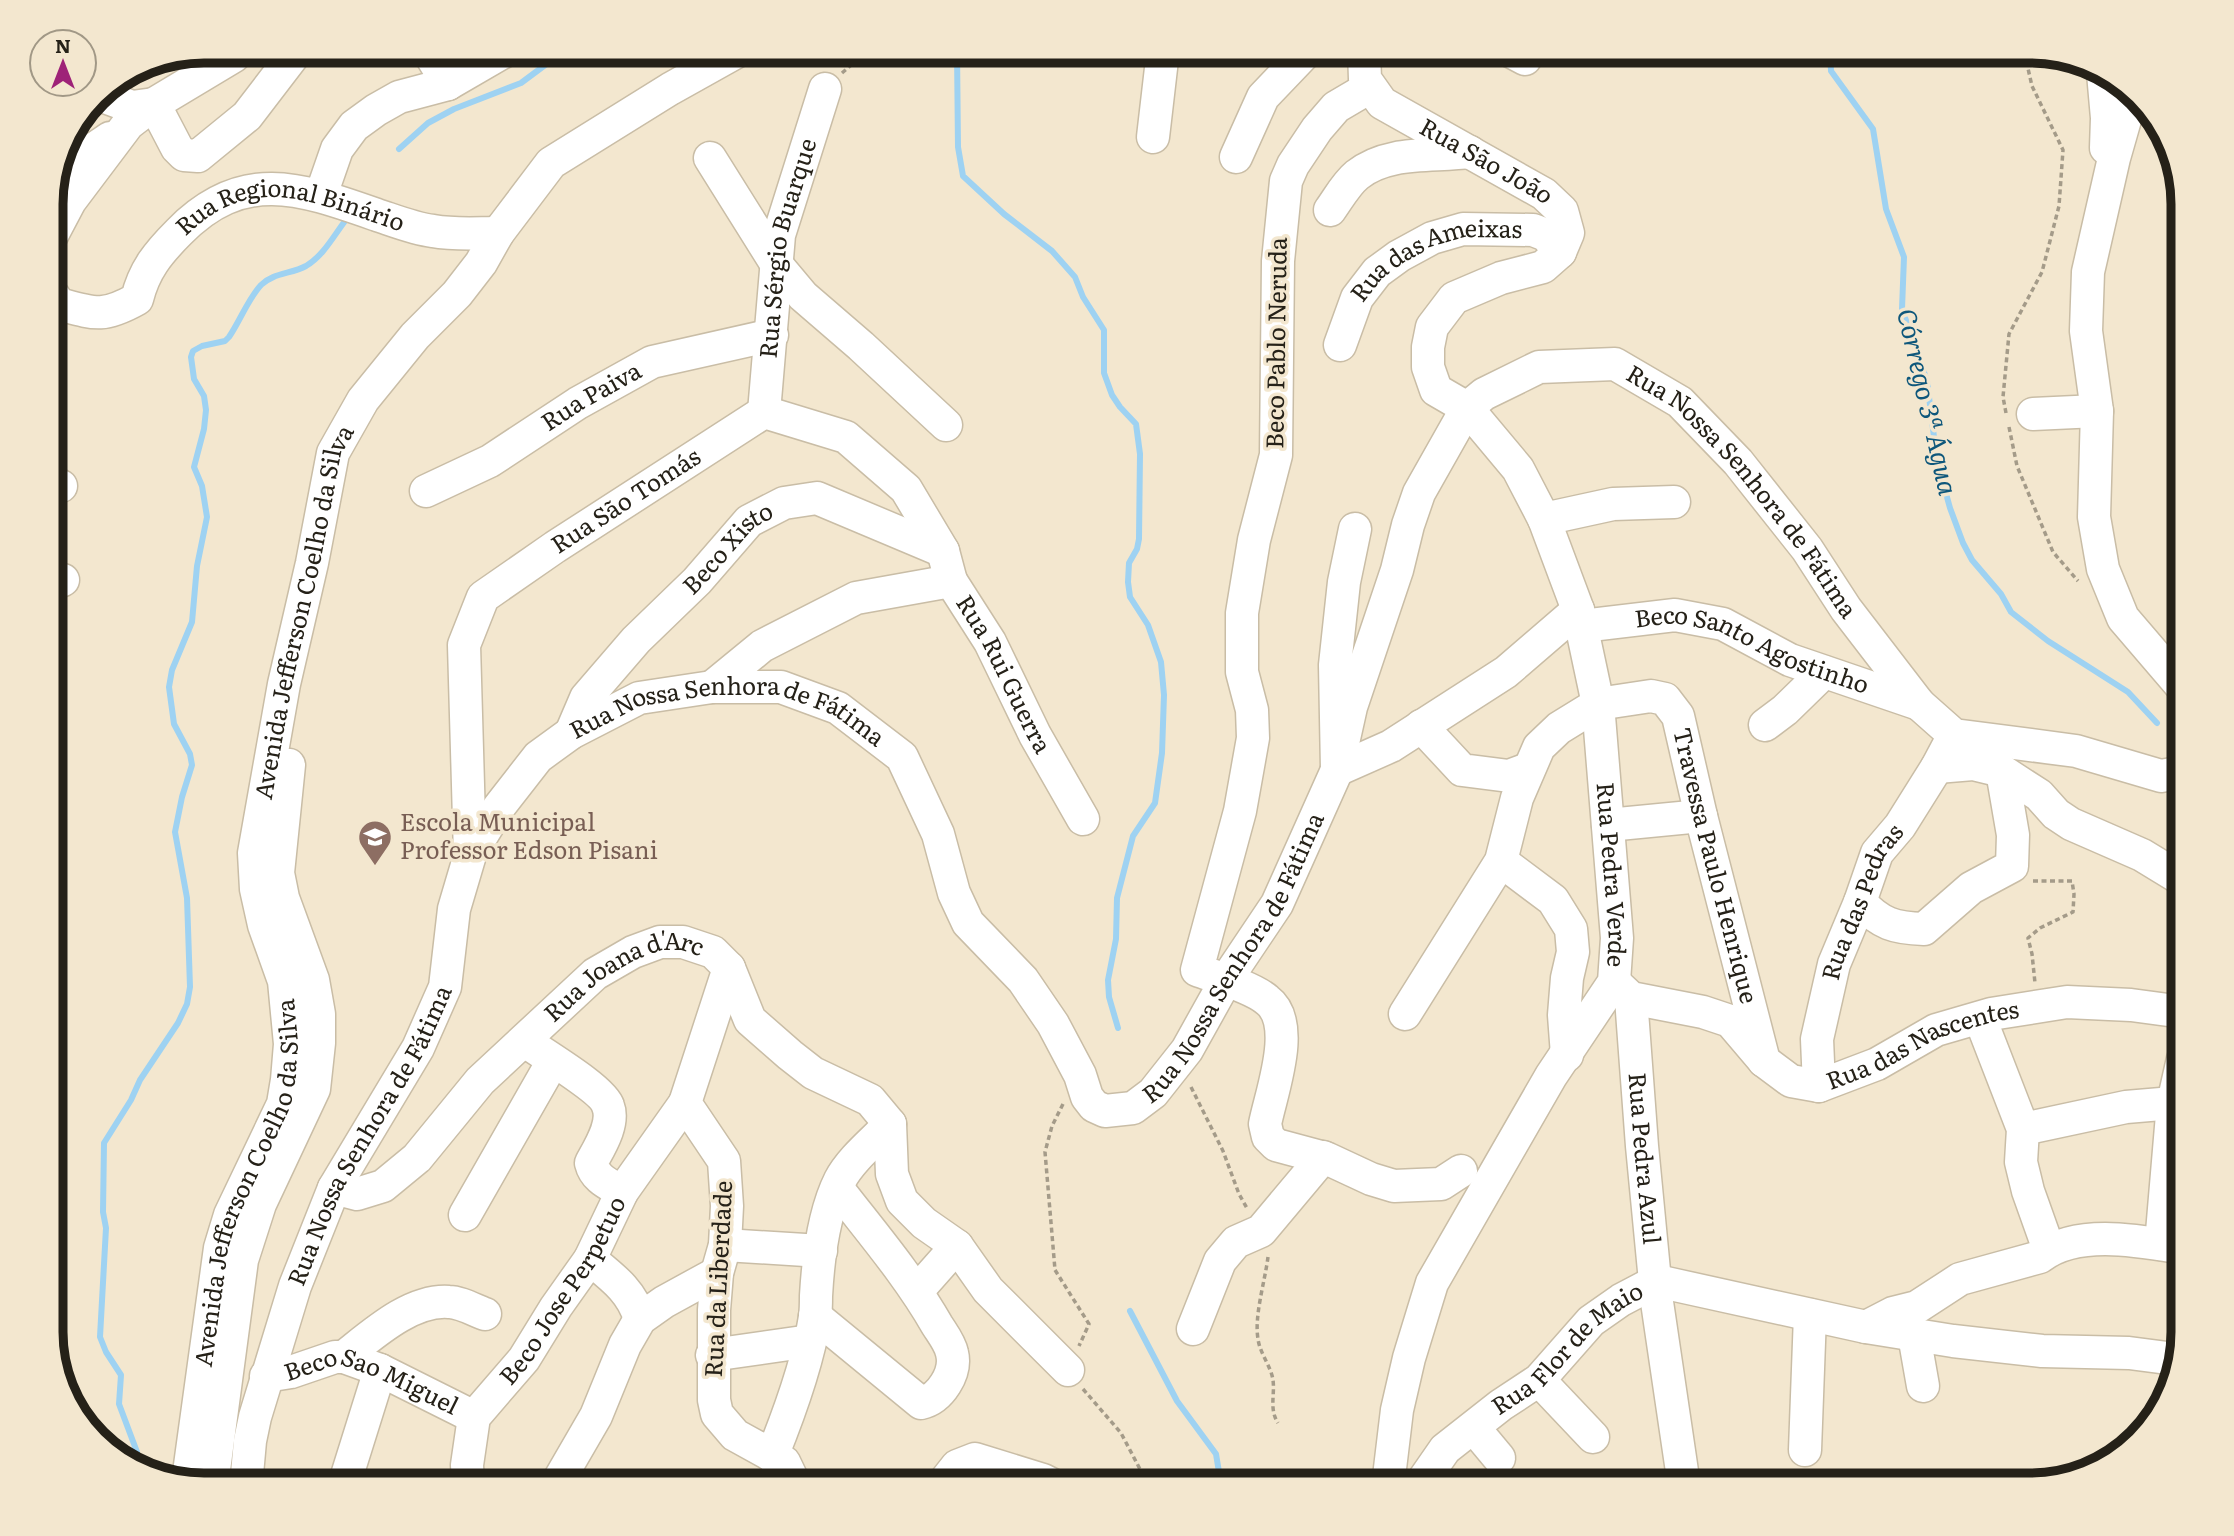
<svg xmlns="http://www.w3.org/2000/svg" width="2234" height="1536" viewBox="0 0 2234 1536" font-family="Literata,serif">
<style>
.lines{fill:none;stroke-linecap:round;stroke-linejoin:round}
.stream{stroke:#9ed2f2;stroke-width:6}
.minor-casing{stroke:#c9bda6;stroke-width:35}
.path{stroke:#a49b89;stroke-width:3.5;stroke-dasharray:5 3.5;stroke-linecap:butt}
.minor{stroke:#fff;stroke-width:32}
.labels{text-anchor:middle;stroke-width:7;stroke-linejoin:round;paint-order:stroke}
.street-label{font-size:24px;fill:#252118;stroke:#f3e7cf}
.education-label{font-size:24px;fill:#785e54;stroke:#f3e7cf;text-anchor:start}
.water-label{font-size:26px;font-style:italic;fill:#0e577b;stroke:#f3e7cf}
.rim{fill:none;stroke:#252118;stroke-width:9}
</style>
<rect width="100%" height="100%" fill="#f3e7cf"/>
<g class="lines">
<path class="stream" d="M957,51L958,147L963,176L1004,214L1052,251L1075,277L1083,297L1104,330V373L1112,395L1120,407L1136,424L1140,454L1139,539L1137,549L1129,563L1128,582L1130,597L1148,625L1161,662L1164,695L1162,753L1155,803L1133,836L1117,898L1116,939L1108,980L1109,997L1118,1028
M1830,51L1831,71L1873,129L1886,209L1904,257L1902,309L1927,381L1937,461L1950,508L1963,543L1972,560L2001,594L2011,612L2048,641L2128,692L2157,723
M399,149L428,123L454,109L521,83L564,51
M1130,1311L1177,1401L1216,1454L1220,1478
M138,1465L137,1452L119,1404L121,1375L106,1352L100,1337L106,1228L103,1212L104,1143L131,1100L140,1080L178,1023L187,1004L190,987L187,898L175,832L182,797L192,765L190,754L174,724L169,687L172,670L192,622L197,566L207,517L202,486L194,467L204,429L206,410L204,396L194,379L191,357L193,351L202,346L225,341L229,337C240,321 248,299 261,285C273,273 291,274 306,266C323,256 333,237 345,221"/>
<g class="minor-casing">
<g id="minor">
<path d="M428,51L448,84"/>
<path id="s1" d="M1364,51L1365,79L1382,103L1544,194L1562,211L1568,233L1560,252L1543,267L1501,278L1454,298L1432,327L1428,347V367L1436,390L1467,408L1518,469L1544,519L1578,610L1598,704L1617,938L1614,982L1551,1076L1432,1283L1409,1358L1397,1410L1388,1485"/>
<path d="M1510,51L1525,59"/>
<path d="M2103,73L2107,118L2106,148"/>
<path d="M1370,87L1336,107L1317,129L1293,165L1286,181L1278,261L1276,455L1254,540L1242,613V672L1252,710L1253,738L1240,811L1197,970C1216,977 1252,987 1267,1000C1298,1023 1271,1093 1265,1124L1268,1137L1276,1145L1328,1159L1371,1179L1394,1186L1441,1184L1461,1171"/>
<path d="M97,94L132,107L154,104L177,148L184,155L198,156L247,116L296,52"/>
<path d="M2132,95L2114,158L2088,272L2086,331L2097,411L2094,517L2103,569L2123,618L2183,688"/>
<path d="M1153,137L1163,51"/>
<path d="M62,154L72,161L85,155L110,138"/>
<path d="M1236,157L1263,97L1307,51"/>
<path d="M710,158L777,265L803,296L861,346L946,425"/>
<path d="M321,195L337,149L354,126L376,110L399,97L448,84L505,51"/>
<path d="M1330,210C1338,199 1346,184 1357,175C1388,150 1433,157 1470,152"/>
<path d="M51,237L70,201L128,124L154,104L234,56L239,51"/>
<path id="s2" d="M51,292L59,304C95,314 103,318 137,299C144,270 158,253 179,232C243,167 300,188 377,215C395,221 415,229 433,231C455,235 477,233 498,233"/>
<path id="s3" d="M1340,345L1357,298L1377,272L1399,256L1432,238L1463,229L1533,230L1546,235L1560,252"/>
<path id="s4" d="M764,412L779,235L825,89"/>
<path d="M2033,414L2097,411"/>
<path d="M51,488L61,486"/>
<path id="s5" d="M426,491L490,461L578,403L652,362L772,335"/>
<path d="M1544,519L1613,504L1674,502"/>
<path d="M1355,529L1344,582L1335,665L1337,770L1391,746L1506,672L1578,610"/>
<path d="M51,585L63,580"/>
<path id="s6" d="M1582,626L1675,615L1723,624L1790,660L1919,704"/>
<path id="s7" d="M712,687L762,646L856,598L951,581L990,642L1035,735L1083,819"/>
<path d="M1765,725L1785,710L1824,672"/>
<path d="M1421,726L1462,770L1509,776L1528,769"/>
<path id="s8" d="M571,733L586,698L636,640L697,581L749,521L784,503L817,498L943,551"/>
<path d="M1937,767L1973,764L2002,771L2039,795L2056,814L2071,824L2142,855L2183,880"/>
<path d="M1608,825L1701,816"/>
<path id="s9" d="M470,855L464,645L483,597L555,547L764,412L846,437L906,489L943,551L951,581"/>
<path d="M1501,861L1553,900L1571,929L1573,952L1567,978L1564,1015L1567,1055"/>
<path d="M1860,902C1881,924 1894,928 1924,929L1971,888L2012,866L2013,835L2002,771"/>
<path d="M729,968L685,1103L724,1161L727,1206L725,1245L717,1273L714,1310V1400L717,1414L735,1435L784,1462L795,1485"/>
<path id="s10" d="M1614,982L1631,998L1703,1012L1730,1021L1764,1061L1791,1081L1819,1086L1877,1064L1936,1030L1991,1014L2067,1002L2131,1005L2183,1012"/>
<path id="s11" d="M1631,998L1642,1146L1657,1302L1684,1485"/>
<path id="s12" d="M1405,1014L1501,861L1517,798L1539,747L1559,728L1598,704L1651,696L1665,699L1678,716L1701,816L1764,1061"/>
<path d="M1980,1018L2023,1129L2021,1162L2028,1191L2049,1250"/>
<path d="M525,1041C541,1053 603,1089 608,1106C615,1124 599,1148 591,1163C595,1179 609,1184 622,1192"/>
<path id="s13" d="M1819,1086L1817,1039L1834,964L1860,902L1877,853L1900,826L1937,767L1954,735"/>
<path d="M2023,1129L2126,1107L2173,1103"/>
<path id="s14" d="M334,1188L357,1194L383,1186L417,1158L480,1081L595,974L633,952L660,942H683L713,952L729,968L750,1020L790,1055L813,1073L870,1100L890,1124L892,1174L902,1201L924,1223L957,1246L988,1290L1068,1370"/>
<path d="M465,1215L553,1061"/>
<path d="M2161,1244L2173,1103L2183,1059"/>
<path d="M725,1245L821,1251"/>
<path d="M590,1259C612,1277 632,1291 640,1319"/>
<path d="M917,1291L957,1246"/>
<path d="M815,1316L921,1403C940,1399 957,1373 952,1353C950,1343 942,1333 937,1325C909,1276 872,1233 838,1189"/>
<path d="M1866,1327L1893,1313L1917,1307L1960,1279L2040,1257C2077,1228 2141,1241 2183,1248"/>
<path d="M1193,1329L1220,1261L1236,1242L1261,1231L1323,1157"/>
<path d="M1914,1335L1923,1386"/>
<path d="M712,1355L810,1341"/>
<path d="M344,1357C372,1335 411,1299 449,1302C460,1302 474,1310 485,1314"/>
<path id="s15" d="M266,1376L291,1372L335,1357H344L380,1370L474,1417"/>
<path d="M1539,1380L1593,1437"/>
<path d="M1474,1428L1499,1458"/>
<path d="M1805,1450L1810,1315"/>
<path d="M772,1456C789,1414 808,1362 815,1317C816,1310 816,1303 816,1296C818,1260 824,1212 840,1180C851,1159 874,1141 890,1124"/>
<path id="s16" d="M188,1480L220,1248L230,1215L283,1104L287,1080L290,1044L284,981L264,925L256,889L254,853L284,684L312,563L333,453L363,400L415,336L457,294L481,263L498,233L551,163L670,89L738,51"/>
<path d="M212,1485L242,1260L260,1204L314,1089L319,1043V1014L313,980L283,898L278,873L289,765"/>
<path id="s17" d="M246,1485L250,1441L255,1417L295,1286L334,1188L418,1048L445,987L454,909L470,855L499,807L538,757L571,733L639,698L712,687H781L838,708L902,757L938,834L954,893L968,923L1023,980L1053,1024L1080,1075L1087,1097L1094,1106L1105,1111L1133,1108L1153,1093L1187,1050L1226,980L1277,904L1337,770L1351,707L1397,570L1408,525L1419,493L1467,408L1484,394L1539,367L1615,364L1680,402L1738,462L1807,549L1846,609L1919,704L1954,735L2076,751L2161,776L2183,772"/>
<path d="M344,1485L380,1370"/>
<path id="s18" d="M468,1485L467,1465L474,1417L524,1359L556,1307L590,1259L622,1192L685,1103"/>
<path d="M556,1485L596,1416L625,1345L640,1319L664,1302L717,1273"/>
<path d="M942,1485L957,1466L975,1459L1043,1480L1053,1485"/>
<path id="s19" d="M1420,1485L1445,1449L1501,1405L1539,1380L1591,1321L1621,1300L1657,1281L1866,1327L1953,1341L2042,1351L2129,1353L2175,1359"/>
</g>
</g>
<path class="path" d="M842,73L867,51
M2006,413L2003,397L2009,334L2042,272L2059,206L2063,150L2032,86L2024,51
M2009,427L2017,466L2053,552L2078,581
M2033,881H2072L2074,894L2073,912L2040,928L2028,938L2032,954L2035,983
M1191,1087L1223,1151L1239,1194L1248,1210
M1063,1104L1052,1126L1045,1152L1055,1270L1089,1324L1079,1346
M1268,1257C1265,1281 1254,1316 1258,1339C1260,1354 1271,1366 1273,1380C1275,1395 1269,1409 1278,1423
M1083,1389L1121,1433L1142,1473L1162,1477L1166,1485"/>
<use href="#minor" class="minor"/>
</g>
<defs>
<g id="school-pin" transform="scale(1.75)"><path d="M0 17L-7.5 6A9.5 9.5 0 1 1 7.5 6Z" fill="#8d6e63" stroke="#f3e7cf"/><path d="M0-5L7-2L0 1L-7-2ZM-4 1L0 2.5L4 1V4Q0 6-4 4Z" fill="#fff"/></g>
</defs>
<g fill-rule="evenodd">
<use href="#school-pin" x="375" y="837"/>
</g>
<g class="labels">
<g class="street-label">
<text dy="8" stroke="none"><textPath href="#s1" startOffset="177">Rua São João</textPath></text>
<text dy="8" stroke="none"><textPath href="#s2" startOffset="298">Rua Regional Binário</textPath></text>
<text dy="8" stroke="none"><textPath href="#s4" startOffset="166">Rua Sérgio Buarque</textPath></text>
<text dy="8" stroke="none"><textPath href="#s3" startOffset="144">Rua das Ameixas</textPath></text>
<text transform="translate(1277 343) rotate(-89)" y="8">Beco Pablo Neruda</text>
<text dy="8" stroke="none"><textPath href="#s5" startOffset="191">Rua Paiva</textPath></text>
<text dy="8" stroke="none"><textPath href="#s17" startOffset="2768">Rua Nossa Senhora de Fátima</textPath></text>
<text dy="8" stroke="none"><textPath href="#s9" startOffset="434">Rua São Tomás</textPath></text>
<text dy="8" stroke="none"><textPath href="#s8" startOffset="245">Beco Xisto</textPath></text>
<text dy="8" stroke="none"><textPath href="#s16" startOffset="894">Avenida Jefferson Coelho da Silva</textPath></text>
<text dy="8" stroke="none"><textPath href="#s6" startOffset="177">Beco Santo Agostinho</textPath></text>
<text dy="8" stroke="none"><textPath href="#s7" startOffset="374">Rua Rui Guerra</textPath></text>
<text dy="8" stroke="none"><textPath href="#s17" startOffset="1004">Rua Nossa Senhora de Fátima</textPath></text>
<text dy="8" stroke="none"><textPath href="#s12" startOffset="618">Travessa Paulo Henrique</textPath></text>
<text dy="8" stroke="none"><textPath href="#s1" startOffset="1066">Rua Pedra Verde</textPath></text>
<text dy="8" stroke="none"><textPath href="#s13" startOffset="192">Rua das Pedras</textPath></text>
<text dy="8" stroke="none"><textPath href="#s17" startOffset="1824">Rua Nossa Senhora de Fátima</textPath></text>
<text dy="8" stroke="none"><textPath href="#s14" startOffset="378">Rua Joana d'Arc</textPath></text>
<text dy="8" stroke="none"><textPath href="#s10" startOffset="352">Rua das Nascentes</textPath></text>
<text dy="8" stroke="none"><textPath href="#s17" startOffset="374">Rua Nossa Senhora de Fátima</textPath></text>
<text dy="8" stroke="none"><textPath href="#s11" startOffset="161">Rua Pedra Azul</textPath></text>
<text dy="8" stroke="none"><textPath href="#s16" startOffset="306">Avenida Jefferson Coelho da Silva</textPath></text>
<text transform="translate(719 1279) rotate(-87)" y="8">Rua da Liberdade</text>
<text dy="8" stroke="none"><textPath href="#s18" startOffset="224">Beco Jose Perpetuo</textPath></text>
<text dy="8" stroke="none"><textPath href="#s19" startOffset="203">Rua Flor de Maio</textPath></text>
<text dy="8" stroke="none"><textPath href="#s15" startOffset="112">Beco Sao Miguel</textPath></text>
</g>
<g class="education-label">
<text x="400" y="831">Escola Municipal<tspan x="400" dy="28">Professor Edson Pisani</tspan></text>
</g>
<g class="water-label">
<text transform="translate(1927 402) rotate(77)" y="9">Córrego 3ª Água</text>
</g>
</g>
<path d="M0 0H2234V1536H0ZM204 63H2030A141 141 0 0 1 2171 204V1332A141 141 0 0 1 2030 1473H204A141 141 0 0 1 63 1332V204A141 141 0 0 1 204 63Z" fill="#f3e7cf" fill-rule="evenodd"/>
<path class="rim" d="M204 63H2030A141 141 0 0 1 2171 204V1332A141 141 0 0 1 2030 1473H204A141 141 0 0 1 63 1332V204A141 141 0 0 1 204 63Z"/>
<g transform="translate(63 63)"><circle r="33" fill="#f3e7cf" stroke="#a19886" stroke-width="2"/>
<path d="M0-5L12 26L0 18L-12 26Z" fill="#9e2278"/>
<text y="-10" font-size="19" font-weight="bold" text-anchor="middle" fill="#252118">N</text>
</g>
</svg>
